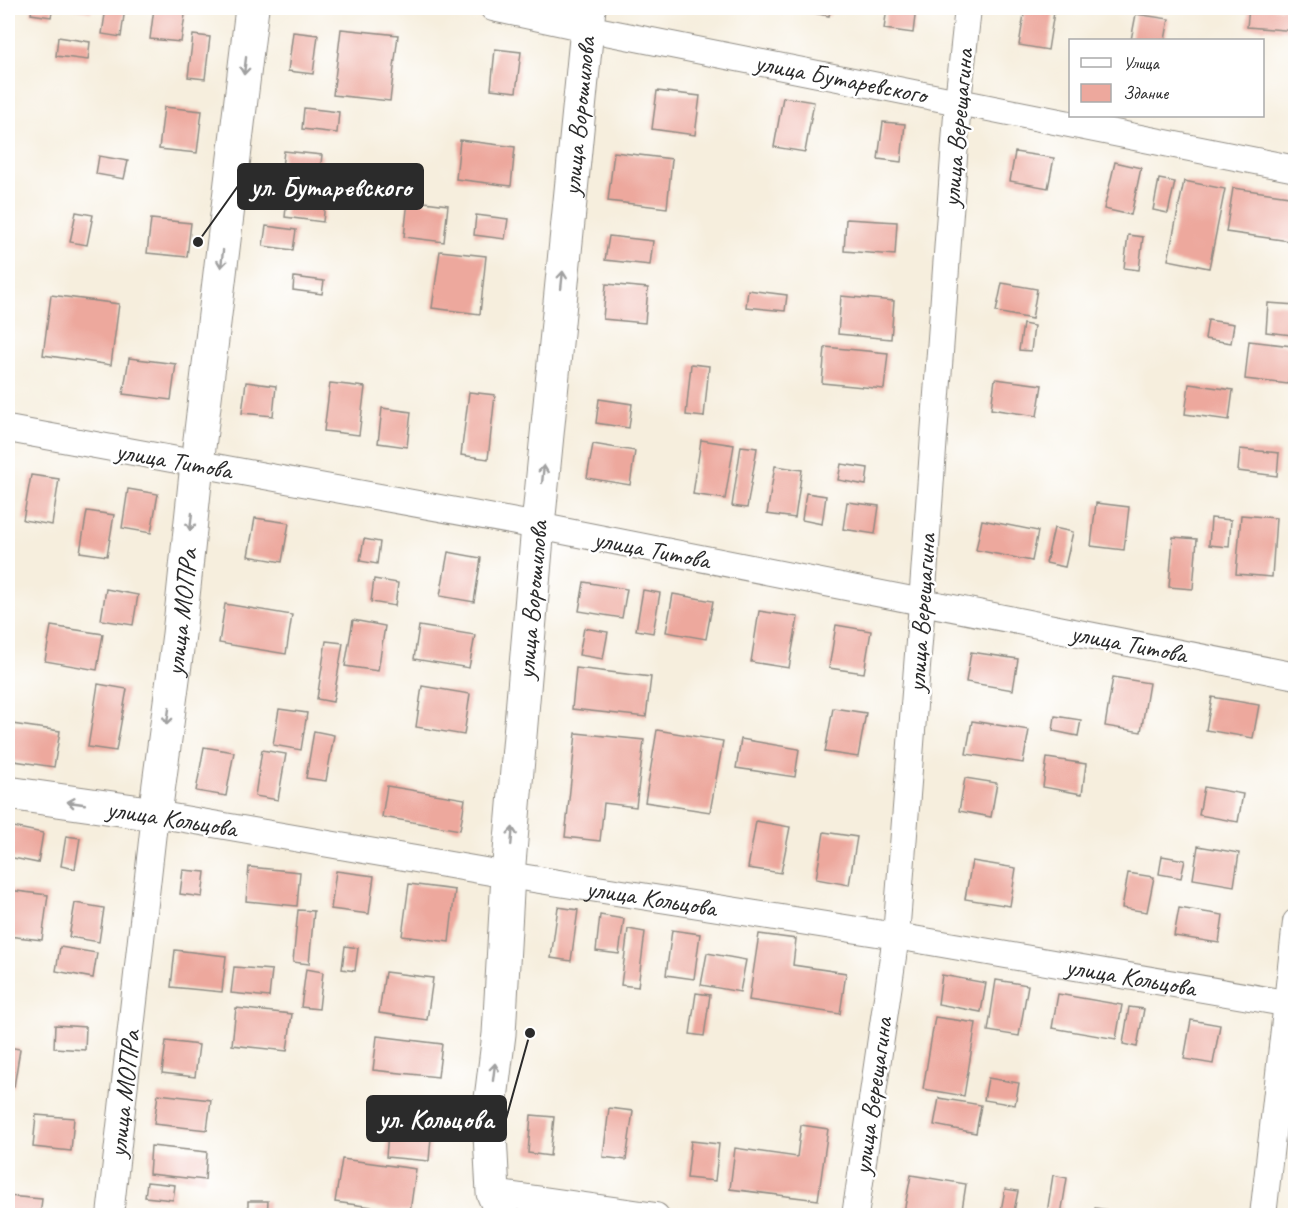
<svg xmlns="http://www.w3.org/2000/svg" width="1303" height="1223" viewBox="0 0 1303 1223" font-family="Caveat,sans-serif">
<style>
.building{fill:#eda89d}
.lines{fill:none;stroke-linecap:round;stroke-linejoin:round}
.street-casing{stroke:#908c84;stroke-width:28}
.secondary-casing{stroke:#908c84;stroke-width:35}
.street{stroke:#fff;stroke-width:26}
.secondary{stroke:#fff;stroke-width:33}
.oneway{stroke:#a0a0a0}
.labels{text-anchor:middle;stroke-width:5;stroke-linejoin:round;paint-order:stroke}
.street-label{font-size:26px;fill:#2b2b2b;stroke:#fff}
.leader{fill:none;stroke:#2b2b2b;stroke-width:2}
.callout-dot{fill:#2b2b2b;stroke:#fff;stroke-width:2}
.callout{fill:#2b2b2b;stroke:#2b2b2b;stroke-width:2}
.callout-label{font-size:27px;text-anchor:middle;font-weight:bold;fill:#fff}
</style>
<rect width="100%" height="100%" fill="#fff"/>
<filter id="ink" filterUnits="userSpaceOnUse"><feTurbulence type="fractalNoise" baseFrequency=".0167" numOctaves="2"/><feDisplacementMap in="SourceGraphic" scale="12" xChannelSelector="R" yChannelSelector="G"/><feConvolveMatrix kernelMatrix="1 2 1 2 8 2 1 2 1" color-interpolation-filters="sRGB"/></filter>
<filter id="wash" filterUnits="userSpaceOnUse"><feTurbulence type="fractalNoise" baseFrequency=".008" numOctaves="4" result="noise"/><feDisplacementMap in="SourceGraphic" scale="24" xChannelSelector="R" yChannelSelector="G"/><feGaussianBlur stdDeviation="1.35" result="paint"/><feColorMatrix in="noise" values="0 0 0 0 0 0 0 0 0 0 0 0 0 0 0 0 0 1.4 0 .05"/><feComposite in="paint" operator="in"/></filter>
<g filter="url(#wash)">
<rect width="100%" height="100%" fill="#f6eedd"/>
<g id="blocks">
<path class="building" d="M32,8H53L51,17L31,14Z
M71,8H92L91,12Z
M106,8H125L121,37L102,34Z
M154,8H186L181,42L150,39Z
M804,8H831L829,16L804,11Z
M887,8H916L913,33L884,29Z
M1025,8L1054,12L1048,50L1019,45Z
M1249,8H1296V31L1247,27Z
M1136,14L1169,19L1165,40H1131Z
M341,29L398,35L390,101L333,95Z
M293,32L318,35L313,74L288,71Z
M193,35L210,37L205,79L188,77Z
M58,37L90,42L88,60L56,56Z
M495,49L521,52L516,92L491,89Z
M657,91L700,96L695,135L652,129Z
M783,97L814,102L805,152L774,147Z
M164,107L202,111L197,153L159,149Z
M304,108L339,112L337,133L302,129Z
M883,122L905,124L901,162L878,159Z
M460,140L515,147L511,186L456,179Z
M284,151L322,155L319,180L281,175Z
M614,152L672,159L667,208L608,201Z
M1015,152L1054,158L1048,188L1010,181Z
M99,156L128,161L124,179L96,174Z
M1115,162L1141,168L1131,215L1104,209Z
M1159,179L1175,182L1168,213L1153,210Z
M1184,181L1225,189L1209,268L1168,260Z
M1233,188L1296,197V242L1226,232Z
M287,197L325,202L323,222L285,217Z
M408,200L448,205L444,242L404,237Z
M76,212L93,215L87,245L70,242Z
M476,215L508,219L505,239L474,235Z
M151,219L191,223L187,257L147,253Z
M846,219L897,222L895,255L844,251Z
M266,226L296,230L293,250L263,246Z
M1128,235L1143,237L1139,270L1124,268Z
M609,236L653,241L650,265L605,260Z
M440,251L486,256L480,314L432,308Z
M294,277L324,281L322,294L293,290Z
M1002,283L1037,289L1032,319L996,312Z
M606,284L648,288L645,323L603,319Z
M748,290L787,295L785,311L746,307Z
M51,295L119,304L111,365L43,355Z
M841,296L894,301L891,339L838,334Z
M1268,303L1296,305L1292,335L1266,332Z
M1208,320L1234,324L1231,343L1205,339Z
M1023,324L1034,326L1031,351L1019,350Z
M1249,341L1292,346L1288,384L1245,379Z
M825,347L888,353L884,389L822,383Z
M129,358L176,364L171,400L123,394Z
M691,364L709,366L704,417L686,415Z
M995,379L1042,385L1037,416L991,409Z
M246,382L276,386L273,416L242,413Z
M330,383L365,387L359,435L324,431Z
M1189,384L1233,390L1229,420L1185,414Z
M469,392L495,395L488,459L461,455Z
M599,399L632,404L629,428L596,423Z
M382,408L411,412L407,447L378,443Z
M701,440L734,445L725,499L693,494Z
M593,444L635,451L630,485L587,478Z
M741,446L757,448L747,508L732,506Z
M1240,449L1279,453L1277,476L1238,471Z
M841,464L868,468L866,485L838,480Z
M775,466L802,470L795,518L767,514Z
M31,475L59,479L52,525L23,520Z
M128,489L158,494L151,533L122,528Z
M806,493L826,496L822,524L802,520Z
M847,502L879,506L875,534L843,529Z
M1096,503L1129,507L1124,550L1091,546Z
M87,511L114,515L107,556L80,552Z
M1241,515L1276,518L1272,577L1236,574Z
M255,518L289,523L282,562L248,556Z
M1211,518L1231,520L1229,547L1209,545Z
M982,520L1038,531L1032,561L976,550Z
M1054,528L1073,532L1065,567L1046,563Z
M1173,537L1197,539L1193,589L1169,587Z
M364,539L380,542L377,564L360,561Z
M448,552L481,558L474,602L440,596Z
M374,579L398,583L395,606L371,602Z
M584,582L627,589L622,618L579,611Z
M106,589L138,595L133,625L101,620Z
M643,590L660,593L653,633L636,630Z
M673,594L713,601L706,639L666,632Z
M225,604L292,615L286,654L219,643Z
M759,611L798,617L789,668L751,662Z
M353,620L385,626L378,671L345,666Z
M836,625L871,631L864,673L829,668Z
M51,626L103,634L97,670L45,661Z
M419,626L475,635L469,668L414,659Z
M584,628L608,632L603,659L579,655Z
M326,641L343,643L333,702L317,699Z
M971,652L1018,659L1013,690L966,682Z
M576,668L651,677L646,717L572,709Z
M1113,677L1149,683L1141,732L1105,726Z
M98,684L127,689L116,751L88,747Z
M422,686L470,694L464,735L416,727Z
M1212,697L1259,705L1253,738L1206,730Z
M833,708L866,713L858,757L825,752Z
M279,709L307,713L301,750L273,745Z
M1055,716L1081,720L1078,736L1053,731Z
M972,721L1029,730L1023,763L966,754Z
M12,724L60,731L54,767L8,760Z
M657,730L723,741L710,812L645,802Z
M314,731L334,735L326,781L306,778Z
M576,733L644,740L636,807L604,803L600,841L565,837Z
M741,739L799,749L795,777L736,768Z
M204,747L234,752L226,796L196,791Z
M262,750L286,754L278,800L255,796Z
M1047,758L1086,764L1082,794L1043,787Z
M965,778L997,783L991,817L959,811Z
M387,786L465,799L460,830L382,817Z
M1204,787L1243,794L1238,822L1199,815Z
M756,821L790,827L781,873L748,868Z
M8,826L43,833L38,863L8,857Z
M824,832L857,837L849,885L816,879Z
M66,836L80,838L75,869L61,866Z
M1198,846L1239,853L1234,886L1193,879Z
M1162,856L1185,860L1181,878L1159,874Z
M972,861L1016,868L1010,906L965,899Z
M249,867L300,872L297,906L246,901Z
M183,870L205,872L202,897L180,894Z
M336,871L374,876L369,914L331,909Z
M1128,873L1154,877L1147,912L1122,908Z
M409,884L455,890L449,942L402,936Z
M8,890L48,895L42,940L8,936Z
M75,903L104,908L99,942L69,937Z
M558,907L578,910L571,961L551,958Z
M1179,908L1223,915L1219,943L1174,936Z
M298,910L314,911L309,964L293,962Z
M600,915L624,919L619,954L596,951Z
M628,929L645,932L638,987L621,985Z
M672,930L700,934L694,979L666,975Z
M759,934L796,939L793,965L846,973L840,1014L749,1000Z
M345,946L358,948L355,971L342,969Z
M60,947L97,953L93,978L56,971Z
M175,950L226,956L222,992L171,987Z
M707,953L746,960L740,992L701,985Z
M234,967L272,970L269,997L231,993Z
M306,969L323,972L319,1009L301,1007Z
M385,972L433,978L427,1020L379,1013Z
M942,975L986,983L981,1012L938,1004Z
M996,980L1028,985L1019,1036L988,1031Z
M696,993L710,995L704,1036L690,1034Z
M1058,994L1122,1005L1116,1039L1052,1028Z
M1129,1007L1144,1009L1137,1047L1123,1044Z
M236,1008L292,1014L287,1051L232,1045Z
M935,1017L976,1023L964,1096L923,1089Z
M1191,1020L1220,1025L1213,1064L1184,1059Z
M55,1025L86,1027L85,1050L54,1048Z
M377,1036L442,1044L438,1077L373,1070Z
M166,1041L199,1045L195,1077L162,1073Z
M8,1047L20,1049L14,1087L8,1086Z
M988,1078L1019,1083L1015,1105L984,1100Z
M158,1094L211,1100L207,1130L154,1124Z
M939,1098L981,1105L976,1133L934,1125Z
M609,1108L633,1111L626,1160L603,1157Z
M36,1115L74,1118L71,1151L33,1147Z
M531,1115L554,1117L550,1156L528,1153Z
M389,1122L432,1126L429,1161L386,1157Z
M801,1125L828,1129L818,1200L730,1189L735,1148L797,1157Z
M691,1141L719,1144L715,1181L687,1178Z
M151,1146L207,1152L205,1180L149,1174Z
M342,1159L416,1169L410,1212L335,1202Z
M911,1175L966,1184L961,1216H922L904,1212Z
M1053,1175L1067,1178L1061,1215L1047,1213Z
M147,1182L175,1185L173,1200L145,1197Z
M1005,1189L1018,1191L1013,1216H1000Z
M8,1196L42,1199L40,1216H8Z
M248,1201H268L267,1216H248Z
M1095,1208L1108,1210L1107,1216H1094Z
M144,1211L168,1214V1216H143Z"/>
</g>
</g>
<g filter="url(#ink)">
<use href="#blocks" fill-opacity="0" stroke="#908c84" stroke-width="1.5"/>
<g class="lines">
<g class="street-casing">
<g id="street">
<path d="M493,8L586,28L1296,169"/>
<path d="M8,429L538,526L1296,676"/>
<path d="M493,1193L656,1216"/>
<path id="s1" d="M110,1216L155,814L508,875L896,936L1296,1005"/>
<path d="M855,1216L896,936L922,603L958,101L968,8"/>
<path d="M1263,1216L1296,922"/>
</g>
</g>
<g class="secondary-casing">
<g id="secondary">
<path id="s2" d="M8,793L155,814L179,634L197,464L252,8"/>
<path id="s3" d="M503,1216L493,1193L489,1115L499,1034L508,875L538,526L589,8"/>
</g>
</g>
<use href="#street" class="street"/>
<use href="#secondary" class="secondary"/>
</g>
<defs><path id="oneway-shaft" d="M-6 0H5M1.5-3L5.5 0L1.5 3" fill="none" stroke-width="1.6" stroke-linecap="round" stroke-linejoin="round" transform="scale(1.5)"/></defs>
<g class="oneway">
<use href="#oneway-shaft" transform="translate(245 66) rotate(97)"/>
<use href="#oneway-shaft" transform="translate(222 259) rotate(97)"/>
<use href="#oneway-shaft" transform="translate(562 280) rotate(-84)"/>
<use href="#oneway-shaft" transform="translate(543 474) rotate(-84)"/>
<use href="#oneway-shaft" transform="translate(191 522) rotate(96)"/>
<use href="#oneway-shaft" transform="translate(168 716) rotate(98)"/>
<use href="#oneway-shaft" transform="translate(76 803) rotate(-172)"/>
<use href="#oneway-shaft" transform="translate(512 836) rotate(-85)"/>
<use href="#oneway-shaft" transform="translate(494 1072) rotate(-83)"/>
</g>
</g>
<g class="labels">
<g class="street-label">
<text transform="translate(841 78) rotate(11)" y="9">улица Бутаревского</text>
<text dy="9" stroke="none"><textPath href="#s3" startOffset="1106">улица Ворошилова</textPath></text>
<text transform="translate(957 128) rotate(-85)" y="9">улица Верещагина</text>
<text transform="translate(174 460) rotate(10)" y="9">улица Титова</text>
<text transform="translate(652 549) rotate(11)" y="9">улица Титова</text>
<text dy="9" stroke="none"><textPath href="#s3" startOffset="620">улица Ворошилова</textPath></text>
<text dy="9" stroke="none"><textPath href="#s2" startOffset="352">улица МОПРа</textPath></text>
<text transform="translate(921 613) rotate(-86)" y="9">улица Верещагина</text>
<text transform="translate(1129 643) rotate(11)" y="9">улица Титова</text>
<text transform="translate(172 818) rotate(9)" y="9">улица Кольцова</text>
<text dy="9" stroke="none"><textPath href="#s1" startOffset="908">улица Кольцова</textPath></text>
<text dy="9" stroke="none"><textPath href="#s1" startOffset="1394">улица Кольцова</textPath></text>
<text dy="9" stroke="none"><textPath href="#s1" startOffset="123">улица МОПРа</textPath></text>
<text transform="translate(872 1096) rotate(-82)" y="9">улица Верещагина</text>
</g>
</g>
<path class="leader" d="M198 242L238 186M530 1033L506 1119"/>
<g class="callout-dot">
<circle cx="198" cy="242" r="6"/>
<circle cx="530" cy="1033" r="6"/>
</g>
<g class="callout">
<rect x="238" y="164" width="185" height="45" rx="6"/>
<rect x="367" y="1096" width="139" height="45" rx="6"/>
</g>
<g class="callout-label">
<text x="331" y="196">ул. Бутаревского</text>
<text x="436" y="1128">ул. Кольцова</text>
</g>
<rect width="1303" height="1223" fill="none" stroke="#fff" stroke-width="30"/>
<rect x="1069" y="39" width="195" height="78" fill="#ffffff" stroke="#aaaaaa" stroke-width="1.5"/>
<rect x="1081" y="58" width="30" height="9" fill="#ffffff" stroke="#aaaaaa" stroke-width="1.5"/>
<text x="1123" y="69" font-size="18" fill="#2b2b2b">Улица</text>
<rect x="1081" y="84" width="30" height="18" fill="#eda89d" stroke="#aaaaaa" stroke-width="1.5"/>
<text x="1123" y="99" font-size="18" fill="#2b2b2b">Здание</text>
</svg>
